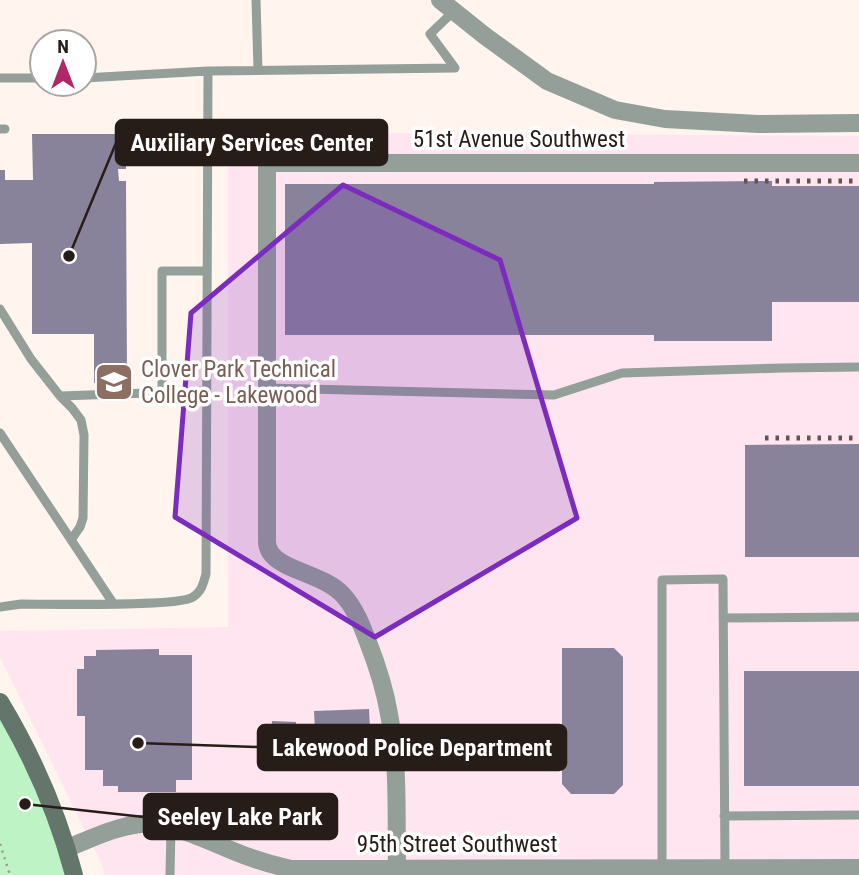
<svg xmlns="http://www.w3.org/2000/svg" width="859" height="875" viewBox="0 0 859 875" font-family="'Roboto Condensed',sans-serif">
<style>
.industrial{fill:#fee5ef}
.green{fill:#bef3c6}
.building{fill:#88829a}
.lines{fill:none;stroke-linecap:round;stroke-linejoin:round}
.path{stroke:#9e948e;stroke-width:2.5;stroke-dasharray:2 5;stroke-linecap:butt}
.lane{stroke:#939f98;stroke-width:9}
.street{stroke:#939f98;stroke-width:18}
.secondary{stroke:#64756c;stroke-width:18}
.rail{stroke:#5f5550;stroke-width:5;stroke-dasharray:3.5 7;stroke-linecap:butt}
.marked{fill:#7b2cbf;fill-opacity:0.2;stroke:#7b2cbf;stroke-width:5;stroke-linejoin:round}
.labels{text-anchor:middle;stroke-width:7;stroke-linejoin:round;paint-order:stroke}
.street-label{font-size:23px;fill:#271d18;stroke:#fff}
.education-label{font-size:23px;fill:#785e54;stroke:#fff;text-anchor:start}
.leader{fill:none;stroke:#271d18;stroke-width:2.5}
.callout-dot{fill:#271d18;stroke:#fff;stroke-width:2.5}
.callout{fill:#271d18;stroke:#271d18;stroke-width:2.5}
.callout-label{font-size:24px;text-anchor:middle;font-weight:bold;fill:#fff}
</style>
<rect width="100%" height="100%" fill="#fff4ee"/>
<path class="industrial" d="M228,132L859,136V875H104L103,867L0,657V631L228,627Z"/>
<path class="green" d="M0,702L74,875H0Z"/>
<path class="building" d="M32,134H126V169H118L119,181H126L127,383H94V334H32V243L0,244V170H5V180H33Z
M772,181V186H859V302H772V341H654V335H285V184H654V182Z
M859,444V557H745V445Z
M562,648H614L623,657V785L614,794H571L562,784Z
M159,649V655H192V780H176V792H118V786H103V770H85V716H77V669H84V656H96V650Z
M744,671H859V786H744Z
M369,709L370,729L315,730L314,711Z
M272,721L296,722L295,737L271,736Z"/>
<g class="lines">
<path class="path" d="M0,844L10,875"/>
<path class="lane" d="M256,0L258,70
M0,78H42
M84,78L208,71
M0,129H5
M0,309L31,359L60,396L206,391
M267,388L554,395L622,373L782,368L859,367
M162,393V271H207
M60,396L72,408L81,420L84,435L83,518L80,527L71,540
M0,433L113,603
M0,607L21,604C47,604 179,607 193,597C202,591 203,584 206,574L208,71L455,68L430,34L454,11
M723,618L859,617
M724,816L859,815
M662,869V580L723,579L725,868
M170,875L171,827"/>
<path class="street" d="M440,0L485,36L547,81L615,110L665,119L758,124L859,123
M67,848C91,839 114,827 140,824C174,821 217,846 249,857C263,862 277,866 291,869L859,868
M397,869C396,818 399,765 389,714C385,690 377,665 368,642C362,626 355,608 343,595C324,574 282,571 270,552C269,550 267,544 267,542V163H859"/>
<path class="secondary" d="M0,702C32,755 58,814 74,875"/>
<path class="rail" d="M744,181H859
M765,438H859"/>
</g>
<path class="marked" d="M343,185L500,260L577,518L375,637L175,517L191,313Z"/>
<defs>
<g id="university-square" transform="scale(2.0125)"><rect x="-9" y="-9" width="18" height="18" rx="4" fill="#8d6e63" stroke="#fff"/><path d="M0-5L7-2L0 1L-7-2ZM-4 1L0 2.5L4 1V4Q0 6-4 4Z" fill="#fff"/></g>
</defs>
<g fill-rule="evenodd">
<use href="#university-square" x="114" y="382"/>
</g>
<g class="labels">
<g class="street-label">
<text x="519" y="147">51st Avenue Southwest</text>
<text x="457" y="852">95th Street Southwest</text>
</g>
<g class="education-label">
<text x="141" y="377">Clover Park Technical<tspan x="141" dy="26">College - Lakewood</tspan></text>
</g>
</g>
<path class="leader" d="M69 256L116 143M138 743L258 747M25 804L144 817"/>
<g class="callout-dot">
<circle cx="69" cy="256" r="7"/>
<circle cx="138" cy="743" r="7"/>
<circle cx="25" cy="804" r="7"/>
</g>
<g class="callout">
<rect x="116" y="120" width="271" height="45" rx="7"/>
<rect x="258" y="725" width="308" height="45" rx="7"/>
<rect x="144" y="794" width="193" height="45" rx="7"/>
</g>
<g class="callout-label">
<text x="252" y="151">Auxiliary Services Center</text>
<text x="412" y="756">Lakewood Police Department</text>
<text x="240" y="825">Seeley Lake Park</text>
</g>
<g transform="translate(63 63)"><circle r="33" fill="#ffffff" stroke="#a9a5a3" stroke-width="2"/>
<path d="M0-5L12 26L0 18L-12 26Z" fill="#b12766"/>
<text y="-10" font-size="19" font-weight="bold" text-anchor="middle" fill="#271d18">N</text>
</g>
</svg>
